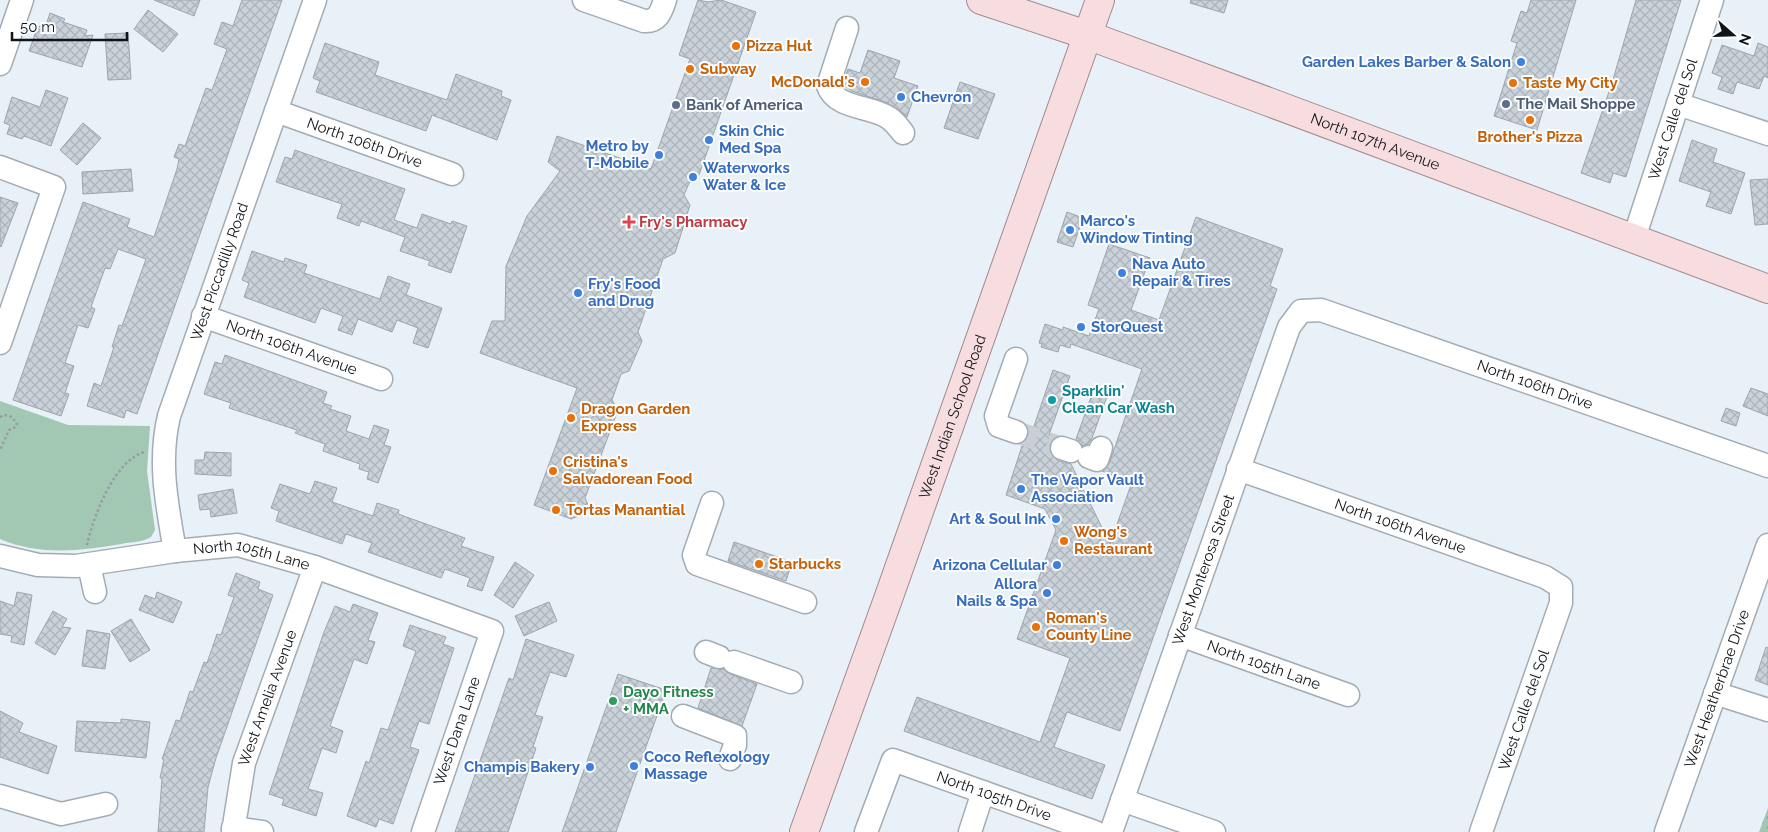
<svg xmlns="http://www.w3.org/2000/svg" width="1768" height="832" viewBox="0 0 1768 832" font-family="Raleway,sans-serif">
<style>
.grass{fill:url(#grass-dots)}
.park{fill:#a2c8b4}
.building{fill:url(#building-cross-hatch);stroke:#9da5ac}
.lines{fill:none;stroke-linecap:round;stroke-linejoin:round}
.minor-tunnel{stroke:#c8cfd6;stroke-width:22;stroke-dasharray:22 11;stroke-linecap:butt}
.minor-casing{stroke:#a4acb3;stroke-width:25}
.major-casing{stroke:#a3888c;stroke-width:30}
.path{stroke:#959ca2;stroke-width:2.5;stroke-dasharray:2.5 2.5;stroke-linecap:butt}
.minor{stroke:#fff;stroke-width:22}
.major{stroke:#f7dde0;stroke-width:28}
.food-dot{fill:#e8710a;stroke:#fbfdfe;stroke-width:2}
.shop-dot{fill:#3f7fe0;stroke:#fbfdfe;stroke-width:2}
.service-dot{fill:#5c6f8a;stroke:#fbfdfe;stroke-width:2}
.health-dot{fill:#e0444e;stroke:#fbfdfe;stroke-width:2}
.culture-dot{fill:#0f9aa8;stroke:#fbfdfe;stroke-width:2}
.leisure-dot{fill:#2e9e5b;stroke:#fbfdfe;stroke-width:2}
.labels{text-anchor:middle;stroke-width:4;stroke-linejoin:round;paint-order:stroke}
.food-label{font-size:15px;font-weight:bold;fill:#c56008;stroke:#fbfdfe;text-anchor:start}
.shop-label{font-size:15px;font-weight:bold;fill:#366cbe;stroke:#fbfdfe;text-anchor:start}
.service-label{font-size:15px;font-weight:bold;fill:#4e5e75;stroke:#fbfdfe;text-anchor:start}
.street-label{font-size:15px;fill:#111417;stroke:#fbfdfe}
.health-label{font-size:15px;font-weight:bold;fill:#be3a42;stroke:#fbfdfe;text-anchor:start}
.culture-label{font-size:15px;font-weight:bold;fill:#0d838f;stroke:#fbfdfe;text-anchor:start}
.leisure-label{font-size:15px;font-weight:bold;fill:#27864d;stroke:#fbfdfe;text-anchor:start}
</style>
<defs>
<pattern id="grass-dots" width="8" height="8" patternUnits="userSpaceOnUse" patternTransform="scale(1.25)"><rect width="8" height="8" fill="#a2c8b4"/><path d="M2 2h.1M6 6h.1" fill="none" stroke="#8aab9a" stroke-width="1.8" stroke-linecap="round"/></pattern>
<pattern id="building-cross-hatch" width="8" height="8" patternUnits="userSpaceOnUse" patternTransform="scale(1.25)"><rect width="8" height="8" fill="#cad2d9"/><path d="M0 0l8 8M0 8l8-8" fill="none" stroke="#acb3ba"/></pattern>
</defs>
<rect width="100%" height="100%" fill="#e8f0f8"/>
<path class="grass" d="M1768,808V832H1759Z"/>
<path class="park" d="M0,401L68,425L150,426L147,471L155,530L151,537C143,542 131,542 121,544C80,551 40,556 0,539Z"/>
<path class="building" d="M154,0H200L194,16Z
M242,0H282L137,414L126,410L124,418L87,406L94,383L101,386L114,347H112L119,325L122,326L146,259L118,249L110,269L105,268L91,307L95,309L88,328L78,325L65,363L74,366L65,393L69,394L61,416L13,400L83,202L130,219L127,227L154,237L177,169L179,159L174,157L179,144L185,146L206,88L212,90L227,49L214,44L222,22L233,26Z
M698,0L708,2L721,0L756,12L699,175L689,183L684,195L690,205L675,253L663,259L638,332L642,341L629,371L621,374L612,400L618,410L585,498L591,511L571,519L534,505L577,388L480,353L492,321H505L506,266L527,216L560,171L548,162L557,136L651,169L690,59L679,55Z
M1191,0H1228L1224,13L1190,3Z
M1531,0H1576L1537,130L1494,116L1517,43L1511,41L1521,11L1527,13Z
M1636,0H1681L1626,177L1613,173L1610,183L1581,173L1612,83Z
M148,10L178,34L163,52L134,29Z
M50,13L65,19L63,22L87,30L85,36L93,35L82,67L29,51L38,26L45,28Z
M128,33L131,79L108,80L105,34Z
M325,43L379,62L375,75L447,100L456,74L502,91L501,96L511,100L497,140L432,115L426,131L316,92L320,81L313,78Z
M1758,43L1768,47V78L1764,76L1759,89L1737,82L1733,94L1718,89L1722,77L1712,73L1722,45L1754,56Z
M868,50L900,61L894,78L918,86L907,117L888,103L852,91L843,85L848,69L860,73Z
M960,82L995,94L978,139L944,128Z
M46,90L68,98L51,146L24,136L22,139L7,134L10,125L4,123L12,97L40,107Z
M83,123L101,138L77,165L60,150Z
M1692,140L1717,149L1713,162L1745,173L1731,214L1706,206L1711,192L1679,181Z
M295,150L405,189L394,220L417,228L422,214L451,224L452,221L467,226L451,273L428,265L430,261L400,251L405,237L361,221L359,226L337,218L342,204L276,182L285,157L292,159Z
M131,169L133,191L83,194L82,172Z
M1768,179V224L1755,225L1750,180Z
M0,197L18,203L1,247L0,246Z
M1067,212L1083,218L1073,247L1057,242Z
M1196,217L1283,249L1270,286L1277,289L1120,731L1067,712L1054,747L1105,765L1092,799L904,731L917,697L1040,742L1070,658L1017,639L1056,530L1045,509L1006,495L1023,443L1028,436V428L1033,429L1053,370L1070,376L1049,435L1056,437L1050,443L1049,451L1057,460L1071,464L1110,544L1132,482L1102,471L1109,464L1142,369L1071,344L1070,348L1060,345L1058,352L1041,347L1042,344L1039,343L1045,324L1063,330V327L1089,336L1099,309L1088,305L1109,244L1150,258L1131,310L1159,320Z
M252,251L284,262L285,258L307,265L304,273L380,299L388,276L410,284L406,295L442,308L428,348L413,343L418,328L397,320L392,332L358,319L352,335L338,330L343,316L321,308L315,323L244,297L249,283L242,280Z
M225,355L327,392L323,403L332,406L330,409L351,416L346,431L369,439L374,425L389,430L384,445L391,447L378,483L367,479L369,472L359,469L360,464L323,451L325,444L295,433L297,430L229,408L231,403L204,394L215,362L222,364Z
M1095,386L1109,391L1092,438L1088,444L1083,446L1076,439Z
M1751,388L1768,394V416L1743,406Z
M1726,408L1740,413L1736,426L1721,421Z
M205,452L231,453V476L195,474V460H204Z
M315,481L337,488L332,502L373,516L377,503L399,510L398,514L465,538L461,546L494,557L482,591L467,586L470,578L445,569L441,578L368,552L372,543L346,534L342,544L276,521L279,511L271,508L280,484L310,494Z
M233,489L237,513L211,517L210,509L200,510L198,495Z
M734,542L792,562L786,581L728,561Z
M515,562L534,575L513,608L494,595Z
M236,573L260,582L258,589L273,595L216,758L208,787L204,832H158L162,778H160L164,759H162L176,720L180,721L190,691L193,692L204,662L207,663L217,634L221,635L234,597L228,595Z
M17,592L32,595L24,645L11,642L12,636L0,634V601L14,606Z
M157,592L182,602L173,623L139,610L145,595L155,599Z
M549,602L557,621L524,636L515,616Z
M353,604L378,613L368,640L375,642L367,664L354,659L330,726L343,731L336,753L322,748L308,789L323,793L316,816L282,805L284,799L269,794L324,632L335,606L350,612Z
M53,611L67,619L62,627L71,628L55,655L35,643Z
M131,619L150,650L130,662L111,631Z
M410,625L446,637L443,644L454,648L429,724L419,721L410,747L419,750L393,824L379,819L376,827L347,816L366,761L369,763L381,728L388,730L416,651L403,646Z
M87,630L110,634L105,669L82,666Z
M526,639L574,655L566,677L550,672L535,715L543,717L533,747L536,748L508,832H455L509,678L513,680Z
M1766,647L1768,648V685L1755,680Z
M711,668L723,669L730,674L757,684L742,726L698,708Z
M618,674L666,690L616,832H562Z
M0,711L23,723L19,732L57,746L48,774L0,757Z
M121,719L150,722L146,758L75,751L77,721L121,723Z"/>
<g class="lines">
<path class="minor-tunnel" d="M1016,432L1062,448"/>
<g class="minor-casing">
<g id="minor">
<path d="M584,0L644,21C658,22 661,12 665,0"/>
<path d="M847,28L828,86C836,109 872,106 889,118C895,122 899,128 903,133"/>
<path d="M0,64L22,0"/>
<path d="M1678,104L1768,134"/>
<path id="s1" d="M276,111L452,174"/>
<path d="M0,167L54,187L0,343"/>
<path id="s2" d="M1634,238L1712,0"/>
<path id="s3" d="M203,316L381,379"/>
<path d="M1016,432L999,426L996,416L1016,359"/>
<path d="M1062,448L1071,451"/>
<path d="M1089,457L1097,460L1101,448"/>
<path id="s4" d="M1238,469L1545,577L1561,587V603L1481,832"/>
<path d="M712,503L694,555L697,564L805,602"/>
<path id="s5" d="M175,551C167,505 158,462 169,416L315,0"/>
<path id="s6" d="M0,556L38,565L76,566L175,551L238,545L315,567L492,631L423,832"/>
<path d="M89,565L95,592"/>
<path id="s7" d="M1180,635L1348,695"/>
<path d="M706,652L719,657"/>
<path d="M734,662L791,682"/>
<path d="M1715,693L1768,710"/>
<path d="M683,716L735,736V745L730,759"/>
<path d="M0,796L61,814L106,804"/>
<path d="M1122,800L1214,832"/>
<path d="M233,828L262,832"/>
<path id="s8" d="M233,832L244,763L315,567"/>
<path id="s9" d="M866,832L893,760L1095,832"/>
<path d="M970,832L983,792"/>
<path id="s10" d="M1111,832L1289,327L1301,311L1321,310L1768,466"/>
<path id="s11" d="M1666,832L1768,545"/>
</g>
</g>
<g class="major-casing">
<g id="major">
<path id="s12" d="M981,0L1087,35L1269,102L1768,289"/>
<path id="s13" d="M804,832L887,602L1100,0"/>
</g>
</g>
<path class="path" d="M0,417L5,415L12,417L17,424L16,427L9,430L0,450
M87,545C93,517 115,459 145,452"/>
<use href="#minor" class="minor"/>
<use href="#major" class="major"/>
</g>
<g class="food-dot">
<circle cx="736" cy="46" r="5"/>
<circle cx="690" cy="69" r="5"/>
<circle cx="865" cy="82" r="5"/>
<circle cx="1513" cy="83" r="5"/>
<circle cx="1530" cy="120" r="5"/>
<circle cx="571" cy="418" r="5"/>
<circle cx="553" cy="471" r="5"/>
<circle cx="556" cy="510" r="5"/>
<circle cx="1064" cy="541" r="5"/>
<circle cx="759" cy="564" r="5"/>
<circle cx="1036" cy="627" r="5"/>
</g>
<g class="shop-dot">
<circle cx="1521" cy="62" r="5"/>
<circle cx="901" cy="97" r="5"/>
<circle cx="709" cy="140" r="5"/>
<circle cx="659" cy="155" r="5"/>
<circle cx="693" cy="177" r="5"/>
<circle cx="1070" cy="230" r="5"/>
<circle cx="1122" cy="273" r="5"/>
<circle cx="578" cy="293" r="5"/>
<circle cx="1081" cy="327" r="5"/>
<circle cx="1021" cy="489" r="5"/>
<circle cx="1056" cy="519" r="5"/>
<circle cx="1057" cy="565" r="5"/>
<circle cx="1047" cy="593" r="5"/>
<circle cx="634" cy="766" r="5"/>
<circle cx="590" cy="767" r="5"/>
</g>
<g class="service-dot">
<circle cx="1506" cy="104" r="5"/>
<circle cx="676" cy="105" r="5"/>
</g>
<path class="health-dot" d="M626.5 214.5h5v5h5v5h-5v5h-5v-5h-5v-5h5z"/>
<circle class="culture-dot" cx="1052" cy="400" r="5"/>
<circle class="leisure-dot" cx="613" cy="701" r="5"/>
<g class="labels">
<g class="food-label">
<text x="746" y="51">Pizza Hut</text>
<text x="700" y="74">Subway</text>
<text x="855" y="87" text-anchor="end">McDonald's</text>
<text x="1523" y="88">Taste My City</text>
<text x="1530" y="142" text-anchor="middle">Brother's Pizza</text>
<text x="581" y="414">Dragon Garden<tspan x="581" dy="17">Express</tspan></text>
<text x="563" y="467">Cristina's<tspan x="563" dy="17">Salvadorean Food</tspan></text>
<text x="566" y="515">Tortas Manantial</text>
<text x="1074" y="537">Wong's<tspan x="1074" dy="17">Restaurant</tspan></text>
<text x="769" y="569">Starbucks</text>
<text x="1046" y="623">Roman's<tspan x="1046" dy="17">County Line</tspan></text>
</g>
<g class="shop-label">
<text x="1511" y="67" text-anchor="end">Garden Lakes Barber &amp; Salon</text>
<text x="911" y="102">Chevron</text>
<text x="719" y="136">Skin Chic<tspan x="719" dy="17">Med Spa</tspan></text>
<text x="649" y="151" text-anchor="end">Metro by<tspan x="649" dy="17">T-Mobile</tspan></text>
<text x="703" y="173">Waterworks<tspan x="703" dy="17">Water &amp; Ice</tspan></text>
<text x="1080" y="226">Marco's<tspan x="1080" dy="17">Window Tinting</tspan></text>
<text x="1132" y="269">Nava Auto<tspan x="1132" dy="17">Repair &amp; Tires</tspan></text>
<text x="588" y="289">Fry's Food<tspan x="588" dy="17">and Drug</tspan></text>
<text x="1091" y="332">StorQuest</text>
<text x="1031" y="485">The Vapor Vault<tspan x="1031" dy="17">Association</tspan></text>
<text x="1046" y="524" text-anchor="end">Art &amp; Soul Ink</text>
<text x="1047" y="570" text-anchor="end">Arizona Cellular</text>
<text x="1037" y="589" text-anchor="end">Allora<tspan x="1037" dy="17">Nails &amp; Spa</tspan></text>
<text x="644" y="762">Coco Reflexology<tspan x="644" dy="17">Massage</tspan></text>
<text x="580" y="772" text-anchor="end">Champis Bakery</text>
</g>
<g class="service-label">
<text x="1516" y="109">The Mail Shoppe</text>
<text x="686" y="110">Bank of America</text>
</g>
<g class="street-label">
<text dy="5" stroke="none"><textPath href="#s2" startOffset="125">West Calle del Sol</textPath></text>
<text dy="5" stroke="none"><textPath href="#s12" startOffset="419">North 107th Avenue</textPath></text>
<text dy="5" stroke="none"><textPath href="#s1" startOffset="94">North 106th Drive</textPath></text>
<text dy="5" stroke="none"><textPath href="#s5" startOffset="289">West Piccadilly Road</textPath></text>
<text dy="5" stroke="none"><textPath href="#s3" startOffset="94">North 106th Avenue</textPath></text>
<text dy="5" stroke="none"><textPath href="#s10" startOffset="802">North 106th Drive</textPath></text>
<text dy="5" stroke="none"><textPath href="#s13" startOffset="441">West Indian School Road</textPath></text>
<text dy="5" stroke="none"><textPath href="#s4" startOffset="172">North 106th Avenue</textPath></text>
<text dy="5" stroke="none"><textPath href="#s6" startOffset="255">North 105th Lane</textPath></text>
<text dy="5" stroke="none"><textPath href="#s10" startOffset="278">West Monterosa Street</textPath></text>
<text dy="5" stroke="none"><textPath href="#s7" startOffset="89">North 105th Lane</textPath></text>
<text dy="5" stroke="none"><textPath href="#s11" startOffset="152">West Heatherbrae Drive</textPath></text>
<text dy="5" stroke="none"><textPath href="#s8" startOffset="139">West Amelia Avenue</textPath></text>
<text transform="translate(1524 710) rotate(-71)" y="5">West Calle del Sol</text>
<text transform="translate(457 731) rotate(-71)" y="5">West Dana Lane</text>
<text dy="5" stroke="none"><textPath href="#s9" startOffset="184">North 105th Drive</textPath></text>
</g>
<g class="health-label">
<text x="639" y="227">Fry's Pharmacy</text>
</g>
<g class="culture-label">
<text x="1062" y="396">Sparklin'<tspan x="1062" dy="17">Clean Car Wash</tspan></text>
</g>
<g class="leisure-label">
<text x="623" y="697">Dayo Fitness<tspan x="623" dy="17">+ MMA</tspan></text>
</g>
</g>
<g transform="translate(1733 35) rotate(110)" stroke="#fbfdfe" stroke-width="4" paint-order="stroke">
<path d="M0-4L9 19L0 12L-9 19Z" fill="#111417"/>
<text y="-8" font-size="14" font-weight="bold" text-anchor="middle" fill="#111417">N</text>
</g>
<path d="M12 32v8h115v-8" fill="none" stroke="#111417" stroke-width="2.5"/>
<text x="20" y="32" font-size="15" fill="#111417" stroke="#fbfdfe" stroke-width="4" paint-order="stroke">50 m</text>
</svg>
